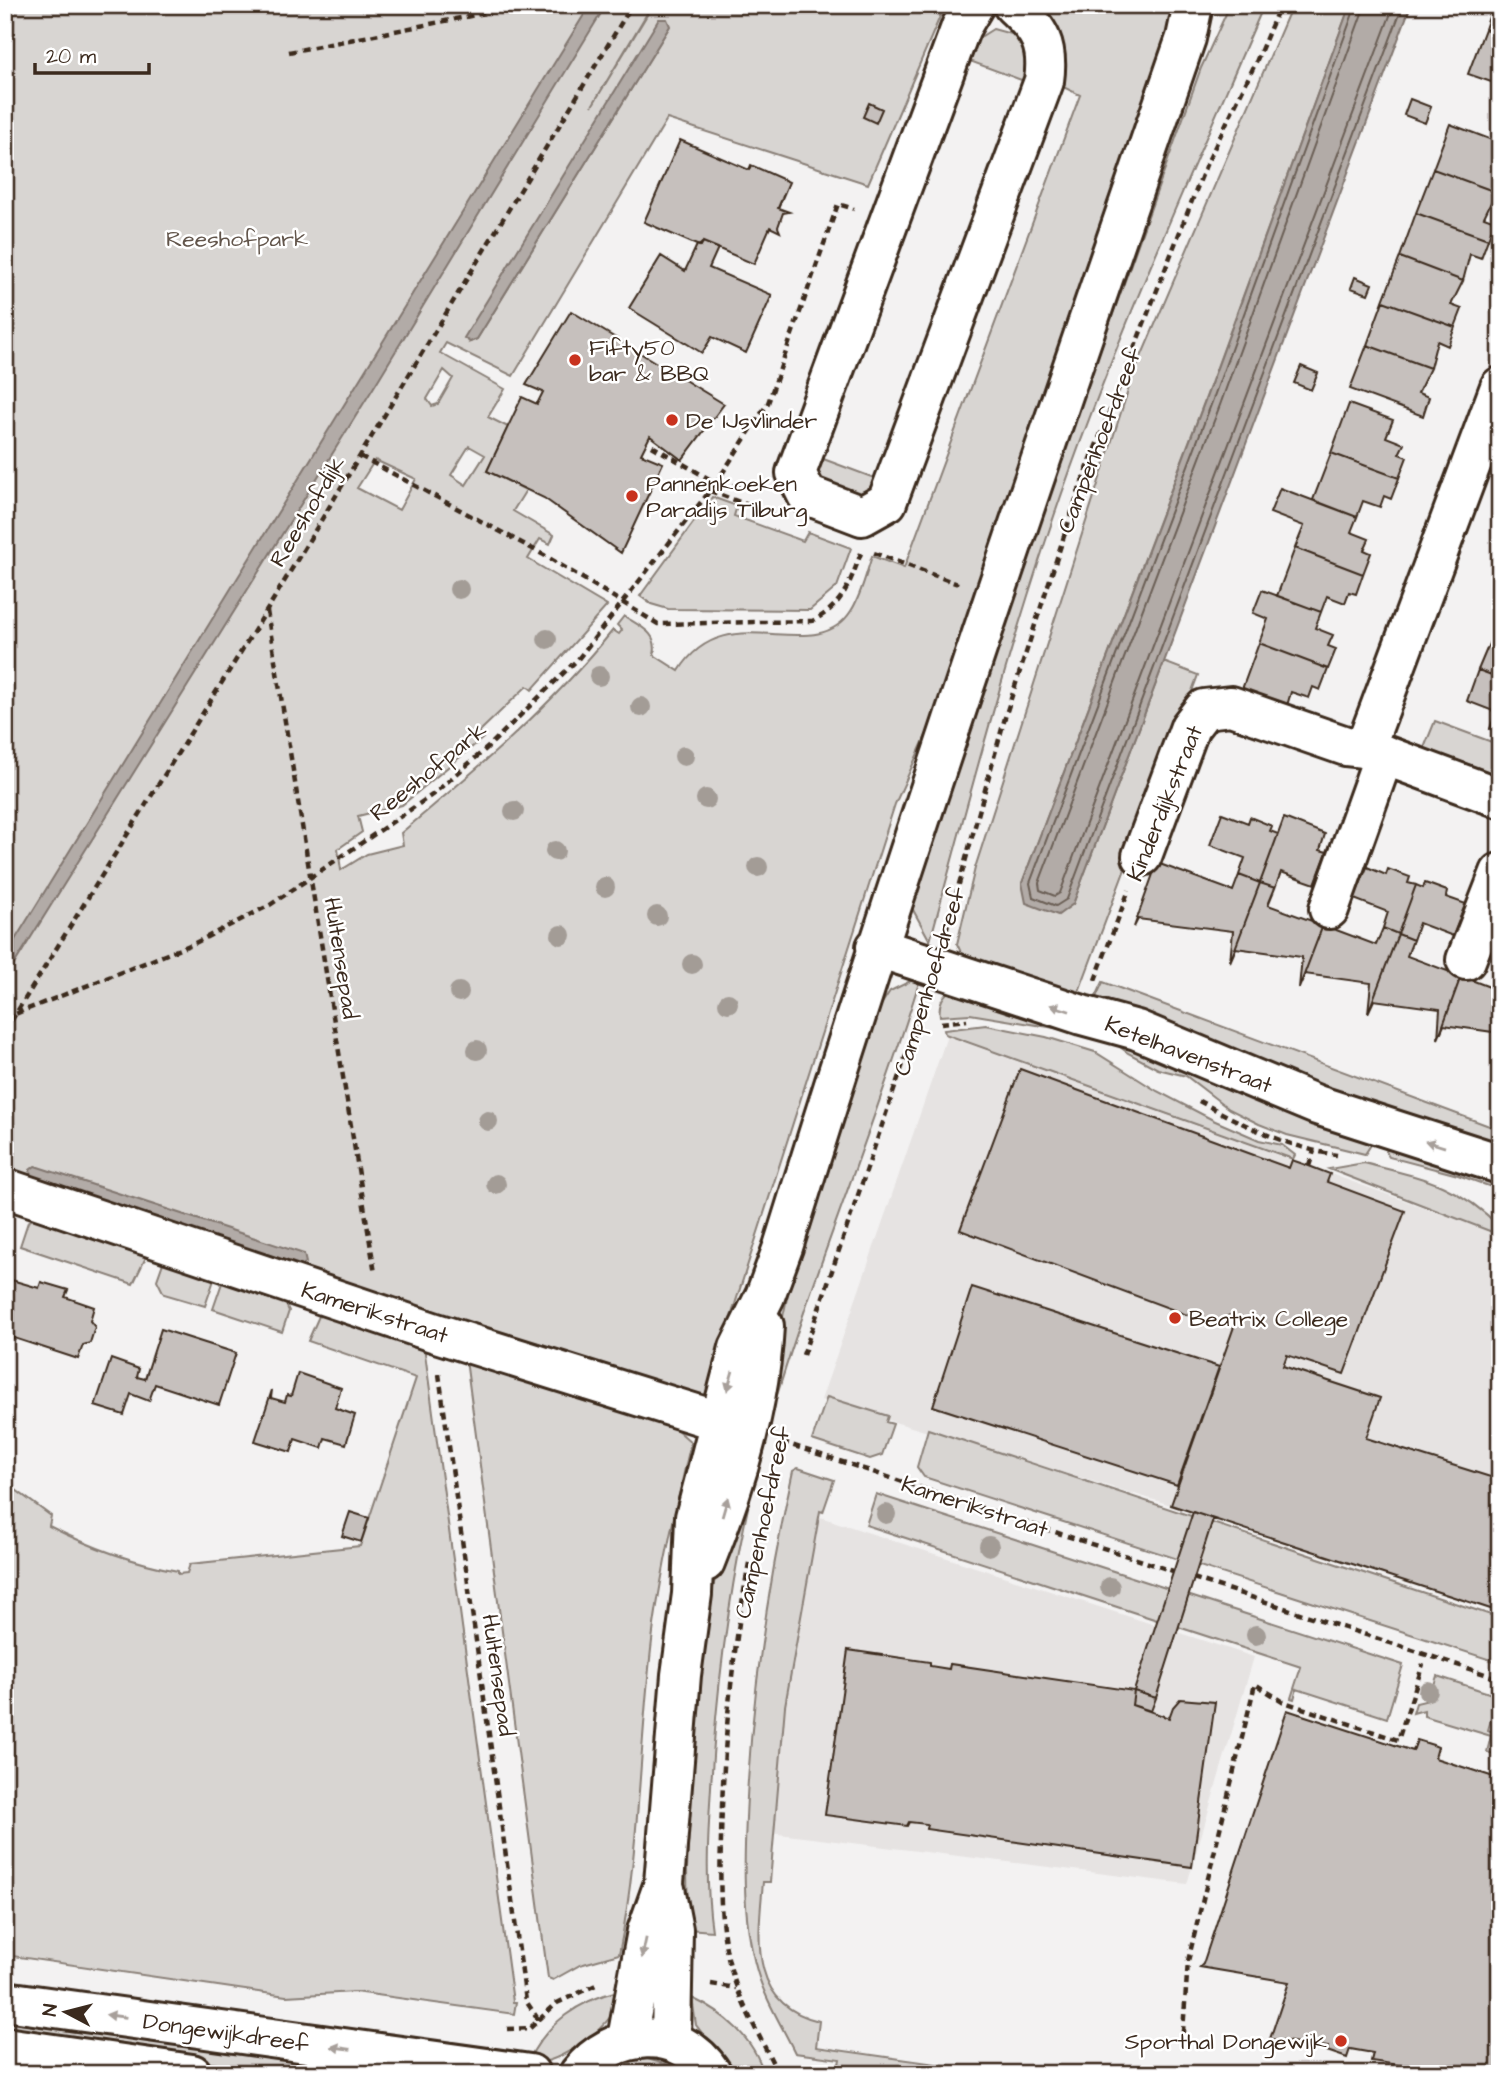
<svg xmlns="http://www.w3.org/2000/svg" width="1505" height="2079" viewBox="0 0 1505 2079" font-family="'Architects Daughter',sans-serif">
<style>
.built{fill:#e6e3e2}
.green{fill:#d8d5d2;stroke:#8a8078;stroke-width:2;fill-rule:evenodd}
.water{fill:#b2aba7;stroke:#827770;stroke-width:2}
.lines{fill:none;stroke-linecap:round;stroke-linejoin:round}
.shore{stroke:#6b5e55;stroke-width:2}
.building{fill:#c6c0bd;stroke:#3b2a1e;stroke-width:2}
.minor-casing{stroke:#3b2a1e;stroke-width:44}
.path{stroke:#3b2a1e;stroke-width:4.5;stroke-dasharray:7 5;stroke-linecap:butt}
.minor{stroke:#fff;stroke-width:38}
.tree{fill:#a39c96}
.oneway{fill:#a79f9a}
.poi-dot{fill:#c8321e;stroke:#fff;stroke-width:2.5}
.labels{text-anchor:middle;stroke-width:5;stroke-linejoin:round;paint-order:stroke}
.park-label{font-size:23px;fill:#62554b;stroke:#fff}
.poi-label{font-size:23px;fill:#3b2a1e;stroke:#fff;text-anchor:start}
.street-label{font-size:23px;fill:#3b2a1e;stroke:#fff}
</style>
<rect width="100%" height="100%" fill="#f3f2f2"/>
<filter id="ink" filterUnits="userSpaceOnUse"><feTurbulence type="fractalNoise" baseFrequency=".0143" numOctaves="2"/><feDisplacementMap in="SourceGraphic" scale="14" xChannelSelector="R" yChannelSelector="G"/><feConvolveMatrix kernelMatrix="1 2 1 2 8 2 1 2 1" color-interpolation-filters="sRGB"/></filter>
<g filter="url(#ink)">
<path class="built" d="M947,1036L1500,1235V1612L1171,1505L821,1400Z
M814,1515L1254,1657L1187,1884L762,1832Z"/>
<path class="green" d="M5,5H652L592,106L653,5H945L868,184L667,119L513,376L446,343L440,353L505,389L488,417L508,427L487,471L526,490L513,511L554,535L550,544L540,539L528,559L607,606L532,690L527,686L479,732L483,738L402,805L358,816L362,832L338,849L341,870L367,854L403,845L401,833C476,770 551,707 613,630L619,634L622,630L617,625L624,616C641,627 659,633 654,655L679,671C726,594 814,669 851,611C861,596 866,574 872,556L904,568L1080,95L1057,84C1065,53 1065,29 1040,5H1183L1119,178L929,729L895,804L705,1398L5,1179ZM670,26L477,339L470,342ZM444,370L453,378L438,404L432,406L427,399ZM469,446L485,455L466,485L451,475ZM375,460L416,479L399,510L357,488Z
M1230,5H1264C1188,180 1108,354 1048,534C1003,668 967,805 930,941L912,908V897L1011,599L1201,68Z
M1292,5H1350L1206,397L1022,883L1032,904L1053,912L1073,904L1164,662L1198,675L1078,994L967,965L957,944L975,868L1132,378Z
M993,29L1019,36L1031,62L1024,81L967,60L974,41Z
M818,457L877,479L862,497L829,494L816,475Z
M712,497L737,506L734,516L803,541L808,532L851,548L837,587L810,610L668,609L651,604L640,596Z
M1435,721L1500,745V776L1424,748Z
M921,976C875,1127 813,1271 769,1422L760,1423L795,1261L879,1008L890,991Z
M1103,982L1500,1130V1152L1099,1004L1096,997Z
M953,988L1073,1031L970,1014L940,1016C938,1003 943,995 953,988Z
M986,1025L1046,1037L1095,1052L1157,1091L1213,1120L1259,1140L1282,1145L1295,1155L1293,1159L945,1034L944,1030Z
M1093,1027L1374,1140L1365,1154L1287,1135L1259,1124L1229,1109L1186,1076L1158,1069L1128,1053Z
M1389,1143L1500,1177V1190L1458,1175L1389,1157L1386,1152Z
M1364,1163C1422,1178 1456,1183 1500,1227V1235L1329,1169Z
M35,1218L147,1255L133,1284L20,1246L28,1222Z
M164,1260L215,1277L205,1306L164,1294L157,1280Z
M223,1280L284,1300L289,1311L282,1332L213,1309Z
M325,1313L424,1346L513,2002H516L514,2014L355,1992L286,1996L5,1955V1482L51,1516L49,1526C90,1547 133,1563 178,1571V1574L187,1573L190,1564L360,1546L416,1378L308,1341L319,1316Z
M466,1360L675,1428L691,1442C677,1503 663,1563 654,1625C639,1735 641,1845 619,1954L580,1965L553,1980L548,1978Z
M827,1397L888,1416L886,1422L893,1424L882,1455L870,1459L812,1440Z
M928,1429L1500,1618V1663L924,1477L917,1467Z
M758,1464C732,1570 717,1678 711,1787C708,1835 705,1883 712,1931L688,1929L687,1869L694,1720L702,1645L717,1568Z
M798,1468L834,1480L823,1512L820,1511L785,1706L770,1882H763C758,1937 748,2004 819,2021L816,2047L1006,2074H864L838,2070L840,2059L795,2053C782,2026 765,1999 757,1971C741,1915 744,1854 747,1797C753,1686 769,1579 793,1471Z
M876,1494L1403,1665L1387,1718L1297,1689L1294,1699L1291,1698L1301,1667L866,1525Z
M1437,1676L1498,1696L1488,1730L1500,1734V1756L1487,1752L1491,1736L1424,1716V1710L1413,1713L1416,1703L1429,1700Z
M621,1990C618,1999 616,2009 611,2016C595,2037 554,2067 527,2063C547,2022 578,2001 621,1990Z
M692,1998C724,2013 754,2038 764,2074H733L696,2025Z
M5,2016L396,2074H287L5,2033Z
M647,2059L669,2065L682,2074H604L624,2062Z"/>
<path class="water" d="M590,5H606L372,390L5,979V956Z
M1350,5H1411L1073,904L1058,915L1026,903L1022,883L1206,398Z
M659,19H667L670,26L477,339L470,342L464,338Z
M35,1166L304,1254L306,1263L299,1266L32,1179L30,1170Z"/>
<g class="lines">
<path class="shore" d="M1356,5L1212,402L1030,883L1033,897L1056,906L1067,899L1403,5
M1365,5L1220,405L1039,883L1040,890L1055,896L1060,893L1394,5"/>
</g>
<path class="building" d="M1493,5H1500V34L1485,29Z
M1485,29L1500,34V85L1468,74Z
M1410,99L1431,107L1425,123L1404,115Z
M869,103L882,109L876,123L863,117Z
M1450,124L1500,143V182L1496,192L1433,169Z
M680,140L749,170L751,165L789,182L778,208L789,212L783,213L778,227L780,232L770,227L754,264L703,242L699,246L644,222Z
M1433,169L1496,192L1484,217L1495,221L1488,239L1416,213Z
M1416,213L1488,239L1481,258L1470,254L1463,281L1400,257Z
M703,242L718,248L709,268L772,295L746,353L712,337L702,353L629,308L661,256L685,271L697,245L701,246Z
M1400,257L1463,281L1451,305L1462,309L1455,327L1383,301Z
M1355,277L1372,284L1368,294L1351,288Z
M1383,301L1455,327L1448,346L1437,341L1430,368L1367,345Z
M571,311L724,404L682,460L650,436L641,454L663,463L621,553L544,498L487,471L522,397L537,404L543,392L526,385Z
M1367,345L1430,368L1418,393L1429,397L1423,416L1350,389Z
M1301,366L1318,373L1311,390L1294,383Z
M1349,404L1393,420L1386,437L1404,444L1399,454L1407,457L1399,478L1331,453Z
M1331,453L1399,478L1391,499L1384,496L1380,507L1363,501L1357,517L1313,500Z
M1280,488L1357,517L1351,532L1369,539L1364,550L1371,553L1363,574L1295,548L1304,526L1270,513Z
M1295,548L1363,574L1356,594L1349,592L1345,603L1327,596L1321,612L1277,596Z
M1262,590L1321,612L1315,628L1333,635L1328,646L1336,649L1328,669L1259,643L1268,619L1253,613Z
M1491,639L1500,642V678L1478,670Z
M1259,643L1328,669L1320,690L1313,687L1309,698L1291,692L1286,709L1241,692Z
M1478,670L1500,678V733L1490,729L1496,712L1467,701Z
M1222,813L1248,823L1250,817L1272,826L1270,831L1278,834L1260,883L1239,875L1245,858L1210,845Z
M1284,818L1325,834L1320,850L1327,852L1315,884L1281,872L1275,888L1260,883Z
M1157,863L1233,891L1239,875L1260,883L1230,962L1233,931L1138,919L1134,927Z
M1367,867L1386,875L1388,869L1410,877L1408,883L1416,885L1398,934L1383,928L1388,912L1354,899Z
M1260,883L1275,888L1268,905L1323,925L1299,988L1302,957L1236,948L1230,962Z
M1425,883L1447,891L1446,897L1466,904L1453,936L1419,923L1413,940L1398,934L1416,885L1423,888Z
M1323,925L1376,945L1383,928L1398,934L1368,1013L1371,983L1305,974L1299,988Z
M1500,931V953L1492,950Z
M1398,934L1413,940L1407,956L1461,976L1438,1039L1440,1009L1374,1000L1368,1013Z
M1461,976L1500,991V1033L1444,1025L1438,1039Z
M1020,1069L1289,1168L1292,1160L1309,1166L1330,1174L1327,1182L1405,1211L1344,1374L1287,1355L1283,1366L1380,1398L1366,1438L1500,1480V1612L1171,1505L1237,1318L1230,1315L1211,1324L960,1230Z
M8,1279L39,1288L41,1282L68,1290L65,1297L94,1307L90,1321L95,1327L90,1343L83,1345L78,1359L5,1335Z
M972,1287L1219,1367L1177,1485L933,1406Z
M161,1329L236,1353L219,1405L155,1384L149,1401L131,1394L124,1415L95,1406L111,1359L139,1369L137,1377L145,1379Z
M298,1373L341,1388L335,1408L355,1415L346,1444L325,1438L322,1448L295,1439L291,1452L255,1441L272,1390L271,1398L285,1402L287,1395L291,1396Z
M350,1512L369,1518L361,1542L342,1536Z
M1193,1512L1213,1519L1156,1698L1134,1691Z
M848,1650L930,1662V1666L949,1669L950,1664L1134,1691L1132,1705L1169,1718L1173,1707L1180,1699L1215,1702L1192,1867L926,1829L927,1824L909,1822L907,1826L825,1815Z
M1134,1691L1156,1698L1151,1711L1132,1705Z
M1287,1710L1413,1751L1417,1740L1433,1745L1438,1747L1435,1758L1500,1779V2074H1459L1371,2061L1373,2053L1350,2049L1347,2058L1327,2051L1328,2047L1270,2039L1289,1982L1200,1967L1203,1964Z"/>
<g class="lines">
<g class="minor-casing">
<path id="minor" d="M974,5L961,27L796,473L807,495L862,516L887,502L1044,81C1049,45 1040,30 1013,5
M1500,387L1365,748L1500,798
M1142,856L1190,727L1204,709L1231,706L1346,746L1365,748
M1329,909L1384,755
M876,947L1082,1015L1137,1030L1317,1105L1500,1164
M1466,960L1500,873
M5,1188L433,1332L747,1430
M705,1562C735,1488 760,1405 764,1326
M665,1889L673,1930L671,2041
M5,2001L530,2074
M627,2039L647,1931L664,1883L681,1675L692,1594L695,1517L739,1348L765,1296L783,1247C909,841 1047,439 1186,38L1193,5
M5,2047L192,2074
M579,2074C613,2030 680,2023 712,2074"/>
</g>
<path class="path" d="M289,52L526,5
M652,446L716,483L768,403L838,204L854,209
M360,456L544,555L658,624L812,621C842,607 850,583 861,553
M710,491L775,515
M874,553L958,584
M267,611L375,1273
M946,931L1006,714L1080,487L1206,165L1256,62L1280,5
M1095,980L1129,890
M5,1018L195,943L270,905L432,795L487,748L578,659L716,483L762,489
M941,1023L967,1020
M5,1031L267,610L632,5
M1199,1101C1242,1124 1288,1148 1337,1155
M1309,1166L1314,1151
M803,1355L924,1003
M439,1374L526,2001L538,2019
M782,1442L1173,1571
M749,1563C732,1654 723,1747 721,1839C720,1880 719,1922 729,1962C739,2003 760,2035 778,2074
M1193,1578L1500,1679
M1500,1710L1495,1726L1500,1727
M711,1984L736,1988
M530,2028L557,2003L598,1984
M507,2029L531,2028
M1182,2045L1188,1961L1255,1684L1284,1702L1398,1740L1423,1664"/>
<use href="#minor" class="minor"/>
</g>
<g class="tree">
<circle cx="459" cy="589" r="10"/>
<circle cx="547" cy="639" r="10"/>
<circle cx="599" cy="676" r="10"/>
<circle cx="641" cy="707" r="10"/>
<circle cx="684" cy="756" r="10"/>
<circle cx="706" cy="799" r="10"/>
<circle cx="514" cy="811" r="10"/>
<circle cx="555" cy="851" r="10"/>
<circle cx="758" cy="867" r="10"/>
<circle cx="605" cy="887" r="10"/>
<circle cx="657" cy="916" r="10"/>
<circle cx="561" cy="935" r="10"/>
<circle cx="692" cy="964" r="10"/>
<circle cx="459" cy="992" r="10"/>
<circle cx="728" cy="1003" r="10"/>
<circle cx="477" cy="1050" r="10"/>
<circle cx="488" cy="1121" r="10"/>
<circle cx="496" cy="1184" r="10"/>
<circle cx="886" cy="1514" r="10"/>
<circle cx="989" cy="1546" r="10"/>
<circle cx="1110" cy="1587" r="10"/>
<circle cx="1256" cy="1635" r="10"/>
<circle cx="1428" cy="1691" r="10"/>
</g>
<defs><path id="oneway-solid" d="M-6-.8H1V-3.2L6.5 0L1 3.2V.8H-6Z" transform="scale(1.75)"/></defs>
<g class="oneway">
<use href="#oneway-solid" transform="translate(1060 1008) rotate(-162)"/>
<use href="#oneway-solid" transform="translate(1435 1144) rotate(-163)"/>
<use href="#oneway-solid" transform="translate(730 1381) rotate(106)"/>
<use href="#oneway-solid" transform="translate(725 1507) rotate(-74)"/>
<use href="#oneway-solid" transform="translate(644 1948) rotate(102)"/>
<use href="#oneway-solid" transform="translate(116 2016) rotate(-172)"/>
<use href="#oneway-solid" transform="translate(341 2048) rotate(-172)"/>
</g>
</g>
<g class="poi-dot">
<circle cx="575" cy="360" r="7"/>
<circle cx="672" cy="420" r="7"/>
<circle cx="632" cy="496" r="7"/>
<circle cx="1175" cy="1318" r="7"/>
<circle cx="1341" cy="2041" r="7"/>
</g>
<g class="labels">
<g class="park-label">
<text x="237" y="246">Reeshofpark</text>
</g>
<g class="poi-label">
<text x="589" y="355">Fifty50<tspan x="589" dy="26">bar &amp; BBQ</tspan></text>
<text x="686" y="428">De IJsvlinder</text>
<text x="646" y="491">Pannenkoeken<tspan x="646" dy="26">Paradijs Tilburg</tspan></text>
<text x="1189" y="1326">Beatrix College</text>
<text x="1327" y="2049" text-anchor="end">Sporthal Dongewijk</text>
</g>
<g class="street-label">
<text transform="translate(1099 440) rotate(-69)" y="8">Campenhoefdreef</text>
<text transform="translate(307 511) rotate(-59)" y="8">Reeshofdijk</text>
<text transform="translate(428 771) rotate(-39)" y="8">Reeshofpark</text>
<text transform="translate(1164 803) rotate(-68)" y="8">Kinderdijkstraat</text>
<text transform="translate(342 958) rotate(81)" y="8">Hultensepad</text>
<text transform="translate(929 981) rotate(-73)" y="8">Campenhoefdreef</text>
<text transform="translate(1189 1054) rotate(21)" y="8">Ketelhavenstraat</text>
<text transform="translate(375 1312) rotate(18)" y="8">Kamerikstraat</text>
<text transform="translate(975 1506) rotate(18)" y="8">Kamerikstraat</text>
<text transform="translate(762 1522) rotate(-78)" y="8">Campenhoefdreef</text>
<text transform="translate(499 1675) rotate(82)" y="8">Hultensepad</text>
<text transform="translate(226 2032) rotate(8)" y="8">Dongewijkdreef</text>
</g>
</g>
<rect width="1505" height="2079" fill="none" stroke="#fff" stroke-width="28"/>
<rect x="14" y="14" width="1477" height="2051" fill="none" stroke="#3b2a1e" stroke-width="2.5" filter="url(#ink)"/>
<g transform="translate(66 2012) rotate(277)" stroke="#ffffff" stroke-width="5" paint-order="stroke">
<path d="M0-5L12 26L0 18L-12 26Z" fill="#3b2a1e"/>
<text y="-10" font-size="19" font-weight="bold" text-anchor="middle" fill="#3b2a1e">N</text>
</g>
<path d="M35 63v10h114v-10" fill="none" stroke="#3b2a1e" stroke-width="3.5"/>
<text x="46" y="63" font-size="21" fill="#3b2a1e" stroke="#ffffff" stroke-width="5" paint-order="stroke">20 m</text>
</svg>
